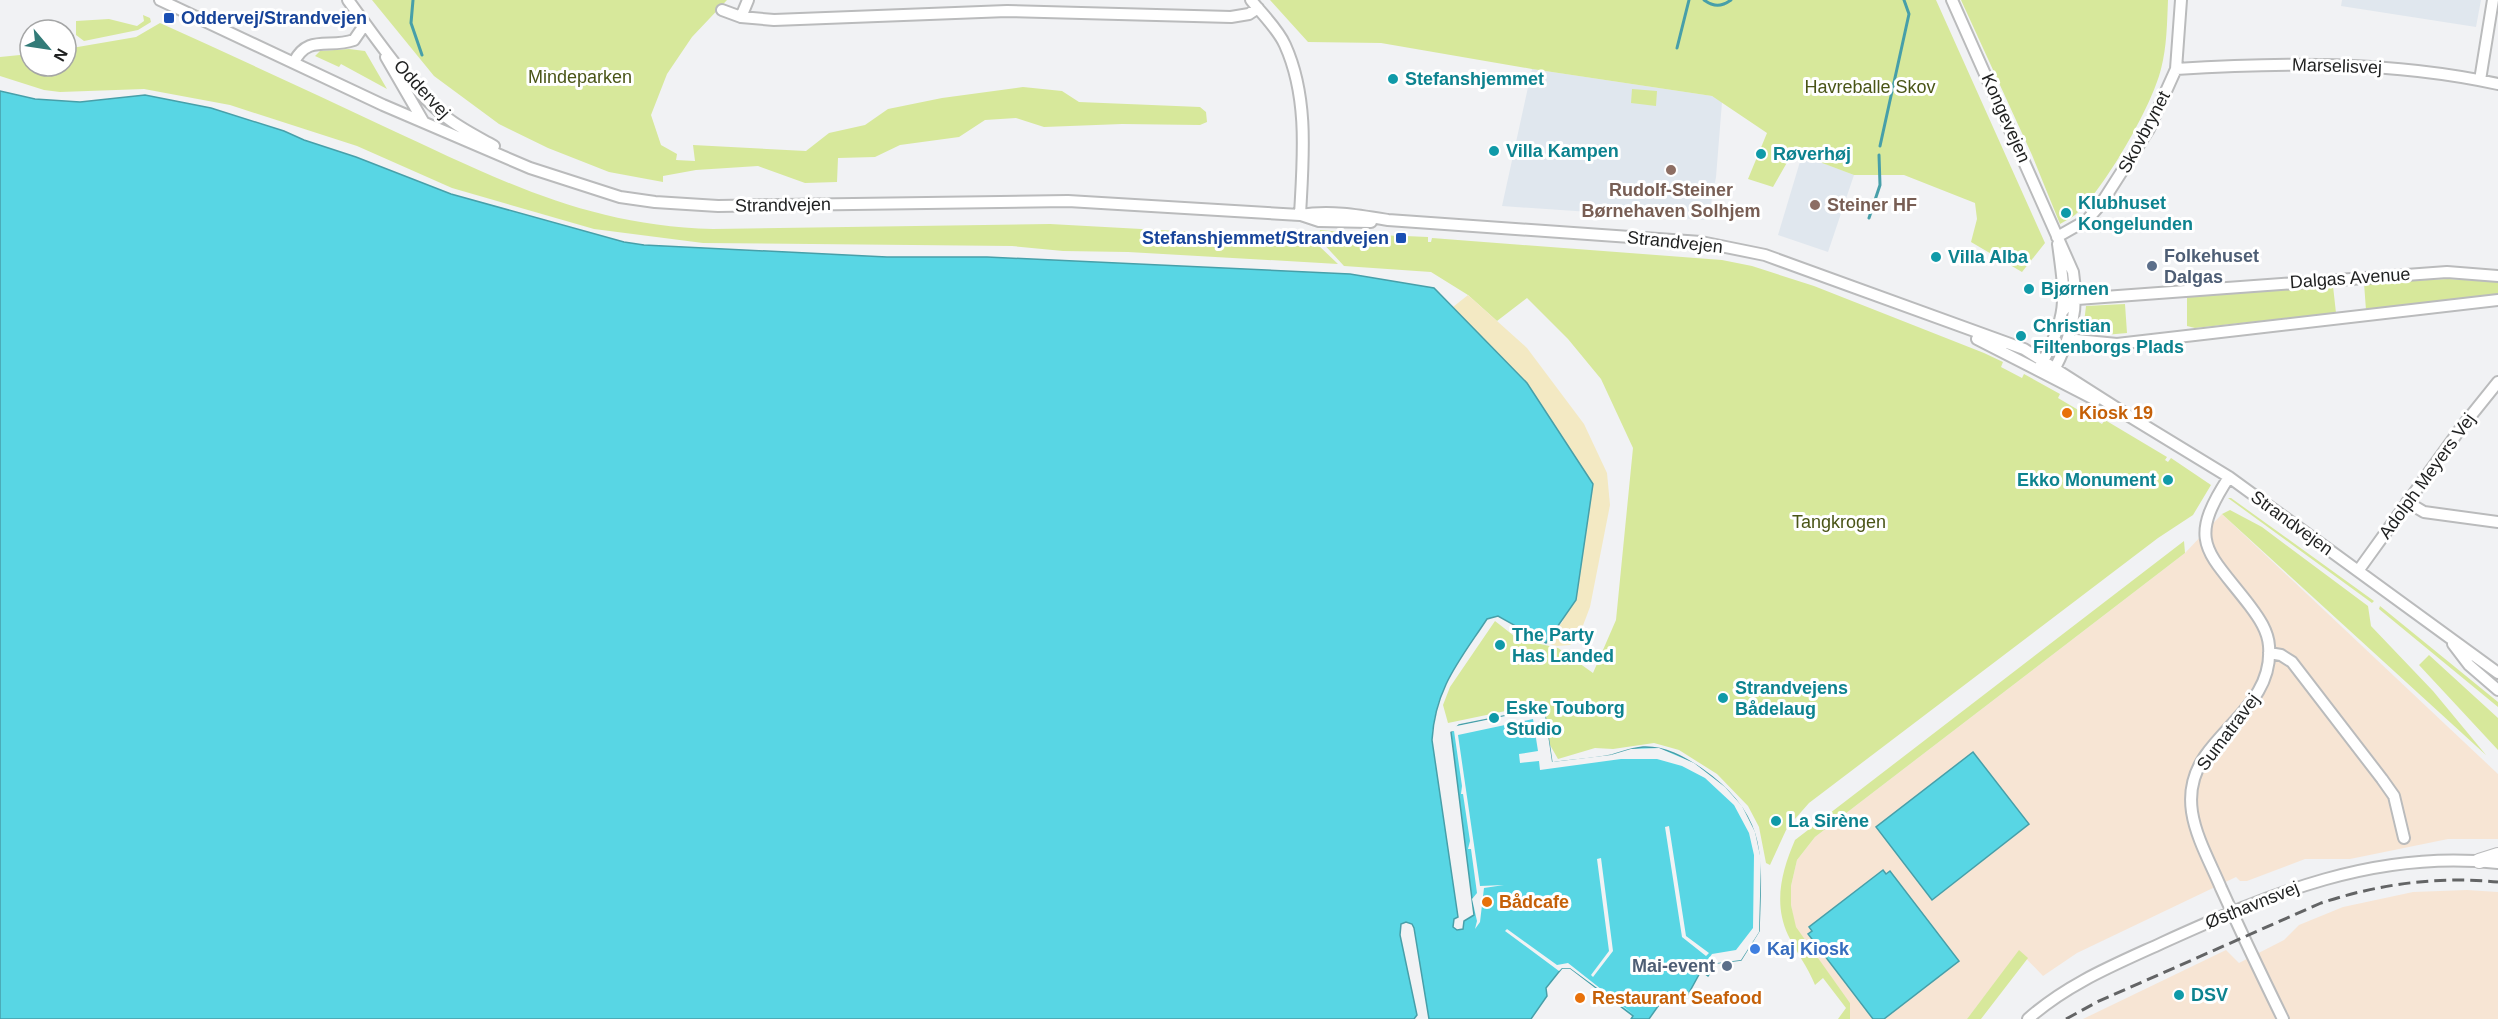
<svg xmlns="http://www.w3.org/2000/svg" width="2498" height="1019" viewBox="0 0 2498 1019" font-family="Arial,sans-serif">
<style>
.industrial{fill:#f7e5d4}
.built{fill:#e0e7ee}
.green{fill:#d7e89b}
.sand{fill:#f3e9c3}
.water{fill:#58d6e4;stroke:#479fa9;stroke-width:1.5}
.pier{fill:#f1f2f4}
.lines{fill:none;stroke-linecap:round;stroke-linejoin:round}
.stream{stroke:#479fa9;stroke-width:3}
.minor-casing{stroke:#babbbc;stroke-width:14}
.major-casing{stroke:#babbbc;stroke-width:16}
.minor{stroke:#fff;stroke-width:10}
.major{stroke:#fff;stroke-width:14}
.rail{stroke:#636465;stroke-width:3;stroke-dasharray:12 6;stroke-linecap:butt}
.transit-dot{fill:#1a4fb4;stroke:#fff;stroke-width:2}
.culture-dot{fill:#0f9aa8;stroke:#fff;stroke-width:2}
.education-dot{fill:#8d6e63;stroke:#fff;stroke-width:2}
.service-dot{fill:#5c6f8a;stroke:#fff;stroke-width:2}
.food-dot{fill:#e8710a;stroke:#fff;stroke-width:2}
.shop-dot{fill:#3f7fe0;stroke:#fff;stroke-width:2}
.labels{text-anchor:middle;stroke-width:6;stroke-linejoin:round;paint-order:stroke}
.transit-label{font-size:18px;font-weight:bold;fill:#164399;stroke:#fff;text-anchor:start}
.street-label{font-size:18px;fill:#1f2020;stroke:#fff}
.park-label{font-size:18px;fill:#4a5517;stroke:#fff}
.culture-label{font-size:18px;font-weight:bold;fill:#0d838f;stroke:#fff;text-anchor:start}
.education-label{font-size:18px;font-weight:bold;fill:#785e54;stroke:#fff}
.service-label{font-size:18px;font-weight:bold;fill:#4e5e75;stroke:#fff;text-anchor:start}
.food-label{font-size:18px;font-weight:bold;fill:#c56008;stroke:#fff;text-anchor:start}
.shop-label{font-size:18px;font-weight:bold;fill:#366cbe;stroke:#fff;text-anchor:start}
</style>
<rect width="100%" height="100%" fill="#f1f2f4"/>
<path class="industrial" d="M2222,514L2498,774V839H2448L2350,859H2305L2247,881H2240L2236,877L2077,953L2043,976L2019,951L1967,1019H1850V1003L1795,927L1791,905V886L1797,860L1815,837L2185,553Z
M2467,890L2498,892V1019H2083L2226,950L2239,963L2284,940L2299,925L2343,907L2413,892Z"/>
<path class="built" d="M2342,0H2481L2476,27L2341,6Z
M1532,69L1712,96L1722,102L1716,177L1708,220L1502,206Z
M1802,155L1854,175L1828,252L1778,235Z"/>
<path class="green" d="M372,0H727L692,37L667,74L651,115L661,145L677,154L676,160L695,161L693,145L806,151L829,133L865,125L888,109L942,98L1023,87L1062,91L1079,102L1200,107L1206,112L1207,122L1200,125L1122,124L1044,127L1016,118L985,120L959,137L900,145L875,157L838,158L837,182L805,183L758,166L696,170L663,176V182L609,172L548,148L499,124L434,76Z
M1270,0H1936L2045,243L2022,272L1971,242L1977,219L1975,203L1904,175H1854L1793,152L1773,187L1748,179L1767,133L1712,96L1532,69L1381,43L1308,42Z
M1961,0H2168C2167,23 2167,46 2161,69C2152,106 2104,190 2075,215C2071,218 2065,221 2060,224L2032,155Z
M143,15L150,18L151,22L138,30L84,41L76,35V21L109,19L137,26L144,21Z
M160,23C235,57 309,91 383,126C496,178 585,226 713,229L1050,224L1251,235C1275,238 1293,248 1317,244L1338,264L1128,252L1063,251L1012,246L703,243L594,229L452,188L357,146L230,105L144,89L60,92L44,90L0,76V57L30,54V66H66V49L136,37Z
M349,49L365,51L387,89L341,64L339,67L315,56L320,51Z
M1632,89L1657,91L1656,106L1631,103Z
M1320,230L1343,232V237H1347V232L1397,236V240L1405,241V236L1428,237V242H1431L1432,238L1722,260L1752,266L1814,286L1984,353L2003,362L2001,367L2022,378L2024,374L2060,394L2058,398L2102,424L2105,420L2167,457L2165,460L2168,462L2171,458L2211,485L2193,515L2158,538L1809,803L1787,828L1770,865L1766,863L1759,827L1748,806L1717,774L1679,750L1654,743L1613,749L1595,748L1558,759L1550,745L1544,703L1448,723L1443,705L1450,687L1495,621L1518,639L1558,648L1593,673L1616,620L1633,448L1601,379L1568,339L1527,298L1497,321L1468,295L1431,272L1344,266L1320,240Z
M2448,279L2498,282V295L2366,310L2364,283Z
M2333,286L2336,313L2195,328L2187,326V296Z
M2125,304L2127,333L2105,335L2083,331L2086,306Z
M2228,498H2231L2374,601L2372,603Z
M2230,510L2262,527L2368,606L2371,626L2433,691L2486,755L2222,514Z
M2184,541L2185,553L1815,837L1797,860L1791,886V905L1796,927L1850,1003V1019H1838L1846,1008L1823,978L1815,985C1808,967 1796,952 1788,935C1773,903 1782,870 1795,840Z
M2380,606L2498,702V707L2379,609Z
M2429,655L2498,718V750L2419,665Z
M2019,950L2028,958L1981,1019H1967Z"/>
<path class="sand" d="M1468,295L1527,348L1584,424L1607,473L1610,505L1590,607L1579,636L1570,645L1557,646L1546,643L1563,621L1527,383L1453,307Z"/>
<path class="water" d="M0,91L35,99L80,102L145,95L211,108L284,131L304,140L356,157L451,194L624,242L644,245L887,257H987L1350,274L1434,288L1527,383L1593,484L1576,600L1546,643L1498,616L1487,619C1460,660 1435,688 1432,740L1458,917L1454,919L1453,927L1457,930L1463,929L1464,921L1474,915L1451,732L1459,725L1544,708L1552,763C1572,760 1593,759 1612,755C1622,752 1632,748 1643,747C1665,746 1684,757 1702,769C1769,816 1761,858 1759,931L1741,960L1717,963L1708,976L1701,971L1685,1000L1661,1002L1649,1019H1631L1633,1016L1570,968H1562L1546,988L1547,996L1531,1019H1429L1414,928L1412,924L1406,922L1401,924L1400,935L1417,1015L1414,1019H0Z
M1973,752L2029,824L1932,900L1876,827Z
M1883,870L1886,874L1890,871L1959,961L1884,1019H1873L1808,934L1812,931L1809,927Z"/>
<path class="pier" d="M1544,708L1552,762L1611,755L1631,749L1659,748L1694,763L1725,787L1742,806L1755,832L1761,860L1759,932L1741,960L1717,963L1711,972L1703,967L1712,954L1736,950L1753,928L1754,855L1749,833L1734,805L1705,778L1682,766L1657,759H1621L1540,770L1539,761L1520,763L1519,754L1538,751L1533,719L1458,735L1480,886L1504,885L1484,888L1480,922L1475,929L1477,921L1472,899L1477,893L1471,849H1468L1470,841L1463,794H1461L1462,786L1454,731L1448,732L1452,727Z
M1669,826L1686,936L1709,953L1706,956L1682,937L1665,827Z
M1601,858L1613,951L1593,977L1591,975L1609,951L1597,859Z
M1507,929L1557,965L1568,963L1634,1015L1570,968H1562L1559,971L1505,931Z"/>
<g class="lines">
<path class="stream" d="M413,0L411,23L422,55
M1704,0C1714,7 1721,7 1731,0
M1677,48L1689,0
M1880,146L1909,14L1904,0
M1869,218L1880,185L1879,155"/>
<g class="minor-casing">
<path id="minor" d="M160,0L383,105L530,168L620,197L655,202L718,206L1068,201L1300,215C1330,210 1358,215 1388,220L1701,242L1765,255L2024,349L2129,416
M348,0C375,37 410,89 446,117C461,129 478,137 494,146
M1251,0C1262,14 1278,29 1285,45C1309,98 1303,159 1300,215
M1952,0L2073,272C2079,310 2071,338 2053,372
M722,10L741,17L774,20L1007,11L1231,17L1249,14L1258,8
M741,17L748,0
M386,57L423,121
M294,62C308,34 329,49 354,40L365,24
M2176,69C2283,62 2392,61 2498,84
M2480,80L2493,0
M1301,215L1319,221L1371,222
M2057,237L2087,220L2101,204L2149,129L2176,69L2181,0
M2063,311L2070,302L2077,299L2447,272L2498,276
M1977,339L2096,400
M2068,343L2076,340L2117,344L2498,300
M2040,367C2068,314 2066,302 2058,244
M2124,413L2229,477L2498,673
M2229,477C2186,543 2207,550 2250,606C2259,618 2268,631 2269,646C2273,696 2230,720 2205,756C2194,772 2189,792 2192,812C2196,838 2211,864 2221,888C2241,932 2262,976 2283,1019
M2407,502L2424,512L2498,522
M2358,571L2461,428L2498,382
M2453,644L2469,665L2498,690
M2269,653L2281,655L2292,662L2382,779L2394,796L2404,838
M2028,1019C2067,984 2114,965 2162,943C2270,894 2376,849 2498,863"/>
</g>
<g class="major-casing">
<path id="major" d="M2479,861L2498,855"/>
</g>
<use href="#minor" class="minor"/>
<use href="#major" class="major"/>
<path class="rail" d="M2066,1019L2097,1002L2321,903C2379,884 2437,876 2498,882"/>
</g>
<g class="transit-dot">
<rect x="163" y="12" width="12" height="12" rx="3"/>
<rect x="1395" y="232" width="12" height="12" rx="3"/>
</g>
<g class="culture-dot">
<circle cx="1393" cy="79" r="6"/>
<circle cx="1494" cy="151" r="6"/>
<circle cx="1761" cy="154" r="6"/>
<circle cx="2066" cy="213" r="6"/>
<circle cx="1936" cy="257" r="6"/>
<circle cx="2029" cy="289" r="6"/>
<circle cx="2021" cy="336" r="6"/>
<circle cx="2168" cy="480" r="6"/>
<circle cx="1500" cy="645" r="6"/>
<circle cx="1723" cy="698" r="6"/>
<circle cx="1494" cy="718" r="6"/>
<circle cx="1776" cy="821" r="6"/>
<circle cx="2179" cy="995" r="6"/>
</g>
<g class="education-dot">
<circle cx="1671" cy="170" r="6"/>
<circle cx="1815" cy="205" r="6"/>
</g>
<g class="service-dot">
<circle cx="2152" cy="266" r="6"/>
<circle cx="1727" cy="966" r="6"/>
</g>
<g class="food-dot">
<circle cx="2067" cy="413" r="6"/>
<circle cx="1487" cy="902" r="6"/>
<circle cx="1580" cy="998" r="6"/>
</g>
<circle class="shop-dot" cx="1755" cy="949" r="6"/>
<g class="labels">
<g class="transit-label">
<text x="181" y="24">Oddervej/Strandvejen</text>
<text x="1389" y="244" text-anchor="end">Stefanshjemmet/Strandvejen</text>
</g>
<g class="street-label">
<text transform="translate(2337 66) rotate(2)" y="6">Marselisvej</text>
<text transform="translate(422 89) rotate(47)" y="6">Oddervej</text>
<text transform="translate(2006 118) rotate(66)" y="6">Kongevejen</text>
<text transform="translate(2144 132) rotate(-62)" y="6">Skovbrynet</text>
<text transform="translate(783 205) rotate(-1)" y="6">Strandvejen</text>
<text transform="translate(1675 242) rotate(6)" y="6">Strandvejen</text>
<text transform="translate(2350 278) rotate(-4)" y="6">Dalgas Avenue</text>
<text transform="translate(2427 476) rotate(-54)" y="6">Adolph Meyers Vej</text>
<text transform="translate(2292 523) rotate(36)" y="6">Strandvejen</text>
<text transform="translate(2228 732) rotate(-53)" y="6">Sumatravej</text>
<text transform="translate(2252 905) rotate(-22)" y="6">Østhavnsvej</text>
</g>
<g class="park-label">
<text x="580" y="83">Mindeparken</text>
<text x="1870" y="93">Havreballe Skov</text>
<text x="1839" y="528">Tangkrogen</text>
</g>
<g class="culture-label">
<text x="1405" y="85">Stefanshjemmet</text>
<text x="1506" y="157">Villa Kampen</text>
<text x="1773" y="160">Røverhøj</text>
<text x="2078" y="209">Klubhuset<tspan x="2078" dy="21">Kongelunden</tspan></text>
<text x="1948" y="263">Villa Alba</text>
<text x="2041" y="295">Bjørnen</text>
<text x="2033" y="332">Christian<tspan x="2033" dy="21">Filtenborgs Plads</tspan></text>
<text x="2156" y="486" text-anchor="end">Ekko Monument</text>
<text x="1512" y="641">The Party<tspan x="1512" dy="21">Has Landed</tspan></text>
<text x="1735" y="694">Strandvejens<tspan x="1735" dy="21">Bådelaug</tspan></text>
<text x="1506" y="714">Eske Touborg<tspan x="1506" dy="21">Studio</tspan></text>
<text x="1788" y="827">La Sirène</text>
<text x="2191" y="1001">DSV</text>
</g>
<g class="education-label">
<text x="1671" y="196">Rudolf-Steiner<tspan x="1671" dy="21">Børnehaven Solhjem</tspan></text>
<text x="1827" y="211" text-anchor="start">Steiner HF</text>
</g>
<g class="service-label">
<text x="2164" y="262">Folkehuset<tspan x="2164" dy="21">Dalgas</tspan></text>
<text x="1715" y="972" text-anchor="end">Mai-event</text>
</g>
<g class="food-label">
<text x="2079" y="419">Kiosk 19</text>
<text x="1499" y="908">Bådcafe</text>
<text x="1592" y="1004">Restaurant Seafood</text>
</g>
<g class="shop-label">
<text x="1767" y="955">Kaj Kiosk</text>
</g>
</g>
<g transform="translate(48 48) rotate(119)"><circle r="28" fill="#ffffff" stroke="#a5a6a6" stroke-width="1.5"/>
<path d="M0-4.5L10 22L0 15L-10 22Z" fill="#327b78"/>
<text y="-9" font-size="16" font-weight="bold" text-anchor="middle" fill="#1f2020">N</text>
</g>
</svg>
